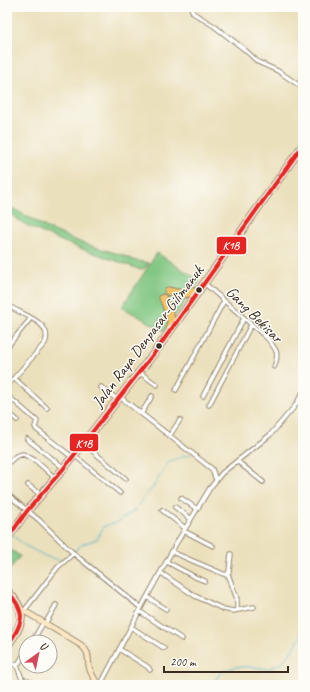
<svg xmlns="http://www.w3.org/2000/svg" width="310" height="692" viewBox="0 0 310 692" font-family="Caveat,sans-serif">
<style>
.green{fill:#80c681;stroke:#5e7850}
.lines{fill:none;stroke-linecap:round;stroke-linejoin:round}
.stream{stroke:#4ab3c8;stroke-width:1}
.street-casing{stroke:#93856d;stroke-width:5.5}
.secondary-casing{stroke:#93856d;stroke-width:7}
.highway-casing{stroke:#93856d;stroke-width:9}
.street{stroke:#fff;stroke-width:3.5}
.secondary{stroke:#fbe7c3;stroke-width:5}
.highway{stroke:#f4c26a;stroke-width:7}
.bus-1-casing{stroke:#fdfcf7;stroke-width:7}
.bus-1{stroke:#e52522;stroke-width:4}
.bus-dot{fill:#3b2a1e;stroke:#fdfcf7;stroke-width:1.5}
.labels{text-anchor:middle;stroke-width:3;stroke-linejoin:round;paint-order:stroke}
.street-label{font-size:16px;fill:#3b2a1e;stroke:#fdfcf7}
.line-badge{stroke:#fdfcf7;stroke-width:1.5}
.badge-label{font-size:11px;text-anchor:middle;font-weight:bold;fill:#fff}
</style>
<rect width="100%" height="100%" fill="#fdfcf7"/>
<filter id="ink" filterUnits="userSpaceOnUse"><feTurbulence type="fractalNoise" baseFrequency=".025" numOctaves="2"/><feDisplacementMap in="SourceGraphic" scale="8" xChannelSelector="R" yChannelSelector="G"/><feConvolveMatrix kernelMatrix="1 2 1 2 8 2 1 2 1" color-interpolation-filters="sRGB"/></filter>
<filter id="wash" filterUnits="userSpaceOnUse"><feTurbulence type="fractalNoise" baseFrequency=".012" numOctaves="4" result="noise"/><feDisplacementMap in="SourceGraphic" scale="16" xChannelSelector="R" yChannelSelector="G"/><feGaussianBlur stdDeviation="0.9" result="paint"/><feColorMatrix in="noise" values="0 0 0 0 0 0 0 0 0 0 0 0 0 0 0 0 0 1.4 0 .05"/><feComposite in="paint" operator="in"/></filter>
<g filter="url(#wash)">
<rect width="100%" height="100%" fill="#ebe0bc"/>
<path class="green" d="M7,205L49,229L82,243L122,255L133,260L149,263L145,268L141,270C104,256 66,245 30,227C22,223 15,217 7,212Z
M157,253L200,281L164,331L122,307Z
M7,547L20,556L7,573Z"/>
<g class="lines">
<path class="stream" d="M13,535L24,545L45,556L58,560L64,559L83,544L97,539L104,526L118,522L136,509L146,494L152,489L168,462L183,456L191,455
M212,685L221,672L235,667H253L268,669L282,663L294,648L303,633"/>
</g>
</g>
<g filter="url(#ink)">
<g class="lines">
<g class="street-casing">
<path id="street" d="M191,7L193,13L214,26L244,49L258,62L278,71L303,88
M204,283L267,338C276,349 280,353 274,367
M7,305C20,314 54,322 45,343L7,386
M7,347L31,318
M139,372L157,385
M14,378L47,408
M101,387L118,400
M176,390L224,301
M7,395L37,421L35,427L36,429L72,457
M203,396L244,318
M120,397L212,469L216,480
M209,405L251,325
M7,411L17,420
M141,414L152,396
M170,435L180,420
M27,439L64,468
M83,443L126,479
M74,455L120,493
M237,461L263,482
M7,464L16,456L23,454L36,461L55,478
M28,485L41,495
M7,494L39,520L73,553L141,608
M181,498L197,509
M175,507L191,519
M162,510L185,528
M184,531L213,546
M172,552L226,575L229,572L231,554
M167,562L195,577L205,581
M161,573L195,596L223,609L233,611L254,607
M228,574L237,599V610
M147,597L166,609
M24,611L58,567L74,553
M139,611L182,639
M45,624L56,605
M131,627L164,648
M32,642L43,623
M119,649L148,667L150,670
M7,660L17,666
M17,666L22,679V685
M17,666L26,651
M22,679L40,685
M99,685L103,680L141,608L177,542L210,488L222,473L270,435L295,406L303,392"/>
</g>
<g class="secondary-casing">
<path id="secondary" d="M21,609L81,645C92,655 86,658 90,670C92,675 95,680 98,685"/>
</g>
<g class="highway-casing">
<path id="highway" d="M168,291L183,294L198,291
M163,298L171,318L170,330
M7,539L27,511L64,468L155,352L303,145
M7,591C29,612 23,624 7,646"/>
</g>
<use href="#street" class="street"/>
<use href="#secondary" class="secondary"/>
<use href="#highway" class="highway"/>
<g class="bus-1-casing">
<path id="bus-1" d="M7,539L27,511L64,468L155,352L303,145
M7,591C28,613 23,623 7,646"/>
</g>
<use href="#bus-1" class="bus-1"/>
</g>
</g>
<g class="bus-dot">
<circle cx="199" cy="290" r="3.5"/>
<circle cx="159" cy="346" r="3.5"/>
</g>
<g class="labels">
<g class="street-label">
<text transform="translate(255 314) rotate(45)" y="6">Gang Bekisar</text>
<text transform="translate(147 336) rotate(-53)" y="6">Jalan Raya Denpasar-Gilimanuk</text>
</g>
</g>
<g class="line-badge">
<rect x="216" y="236" width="31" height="19" rx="4" fill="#e52522"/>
<rect x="69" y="433" width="30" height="19" rx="4" fill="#e52522"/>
</g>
<g class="badge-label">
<text x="231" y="249">K1B</text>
<text x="84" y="447">K1B</text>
</g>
<rect width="310" height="692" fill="none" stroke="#fdfcf7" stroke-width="24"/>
<g transform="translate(38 654) rotate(33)"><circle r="19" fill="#fdfcf7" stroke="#afa8a0"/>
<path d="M0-3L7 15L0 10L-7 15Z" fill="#d1495b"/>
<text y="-6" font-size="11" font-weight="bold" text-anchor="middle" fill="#3b2a1e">U</text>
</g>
<path d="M164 666v6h124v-6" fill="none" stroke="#3b2a1e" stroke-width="2"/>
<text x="170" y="666" font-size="12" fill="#3b2a1e" stroke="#fdfcf7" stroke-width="3" paint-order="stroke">200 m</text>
</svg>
